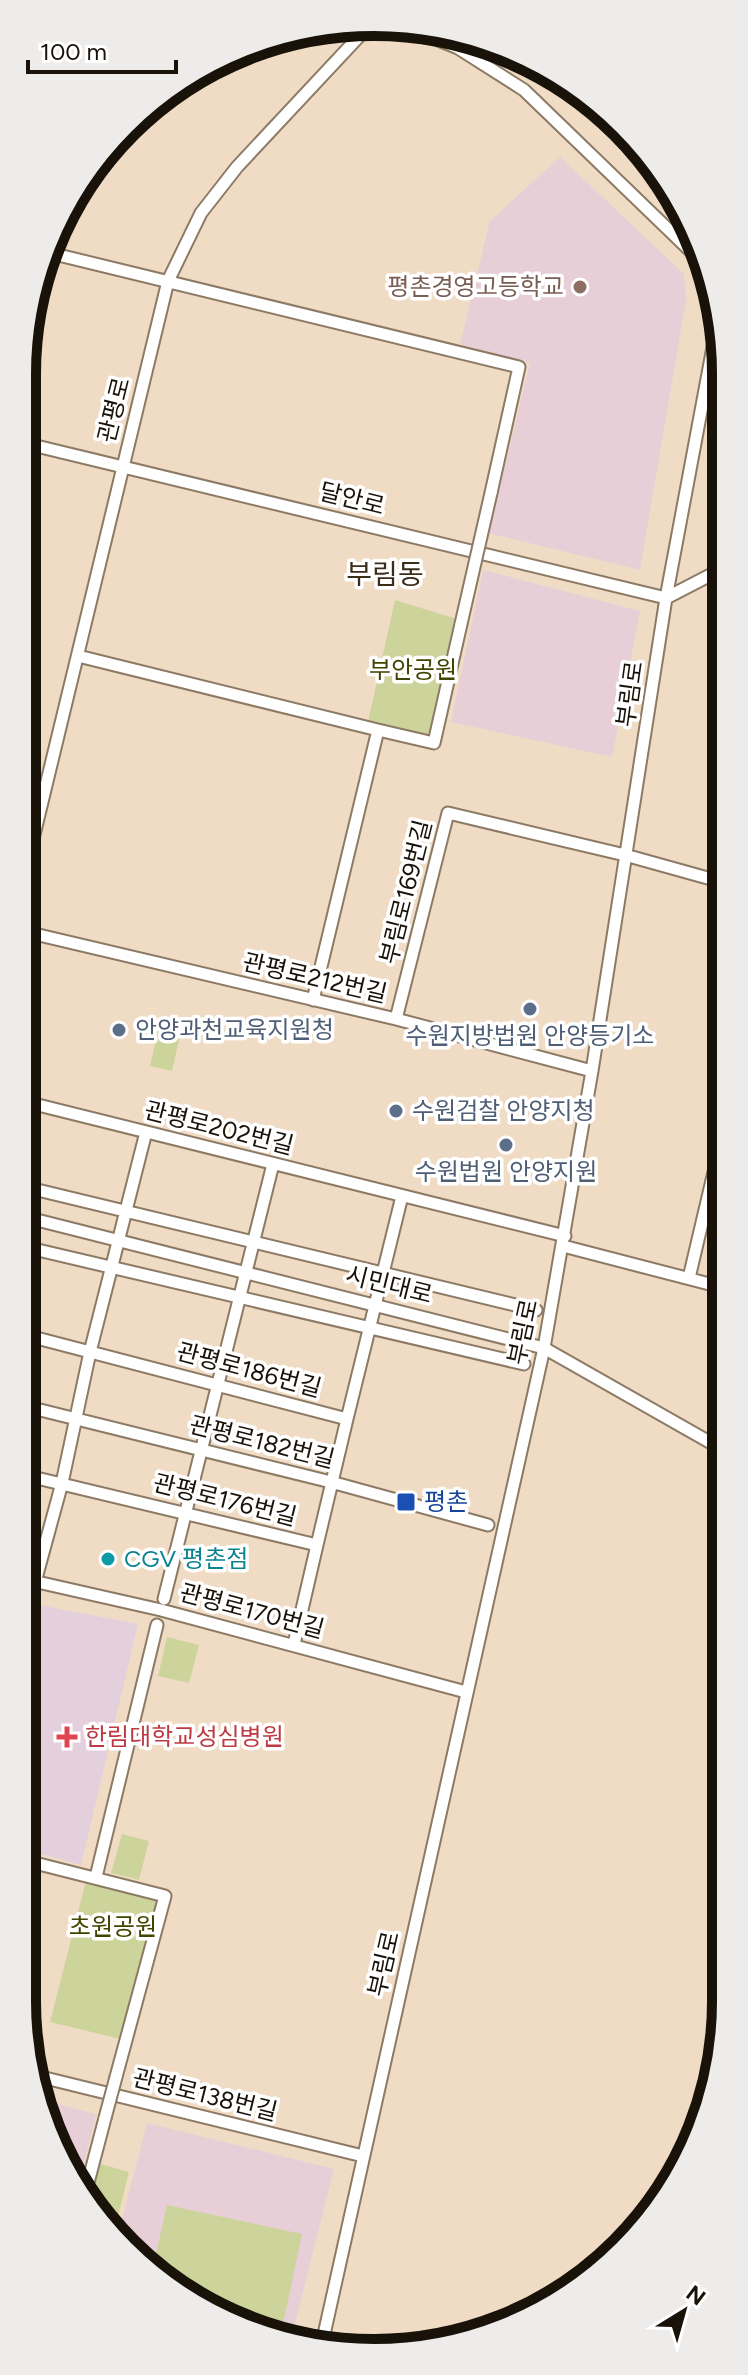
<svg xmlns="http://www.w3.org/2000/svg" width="748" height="2375" viewBox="0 0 748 2375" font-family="Figtree,'Noto Sans KR',sans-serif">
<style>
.education{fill:#e8ced6}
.medical{fill:#e4cfdc}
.green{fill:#cdd49b}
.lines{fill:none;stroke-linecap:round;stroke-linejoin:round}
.minor-casing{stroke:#8c7a65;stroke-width:15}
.minor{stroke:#fff;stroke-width:11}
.minor-bridge-casing{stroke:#8c7a65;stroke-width:15;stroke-linecap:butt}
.minor-bridge{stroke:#fff;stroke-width:11}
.education-dot{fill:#8d6e63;stroke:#fff;stroke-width:3}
.service-dot{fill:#5c6f8a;stroke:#fff;stroke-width:3}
.transit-dot{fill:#1a4fb4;stroke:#fff;stroke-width:3}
.culture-dot{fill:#0f9aa8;stroke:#fff;stroke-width:3}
.health-dot{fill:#e0444e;stroke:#fff;stroke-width:3}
.labels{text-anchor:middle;stroke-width:7;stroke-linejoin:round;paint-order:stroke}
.education-label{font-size:24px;fill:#785e54;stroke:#fff;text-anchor:end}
.street-label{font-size:24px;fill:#181209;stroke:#fff}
.park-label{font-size:24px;fill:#404400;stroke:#fff}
.service-label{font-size:24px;fill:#4e5e75;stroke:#fff;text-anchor:start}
.transit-label{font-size:24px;fill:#164399;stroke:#fff;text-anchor:start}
.culture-label{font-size:24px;fill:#0d838f;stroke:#fff;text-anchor:start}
.health-label{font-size:24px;fill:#be3a42;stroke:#fff;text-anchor:start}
.quarter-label{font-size:28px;fill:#3c2d1a;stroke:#fff}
.rim{fill:none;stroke:#181209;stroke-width:10}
</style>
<rect width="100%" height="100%" fill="#f0dcc5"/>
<path class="education" d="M560,157L684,274L686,300L640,570L489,533L530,363L460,344L490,221Z
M483,570L640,611L612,757L451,722Z
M42,2100L96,2114L79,2184L49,2135Z
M147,2123L334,2169L292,2336L218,2316L117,2239Z"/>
<path class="medical" d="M24,1602L138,1624L81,1865L23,1849Z"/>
<path class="green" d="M395,600L457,619L431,738L368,722Z
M161,1018L183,1023L172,1071L150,1066Z
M167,1637L199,1645L189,1683L158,1676Z
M122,1834L149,1841L139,1880L111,1873Z
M86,1881L158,1900L120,2039L50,2022Z
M97,2163L129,2172L113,2236L88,2198Z
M167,2205L302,2234L282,2329L216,2315L153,2267Z"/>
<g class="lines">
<g class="minor-casing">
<path id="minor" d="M411,29L458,48L524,90L703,263
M50,253L519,367L491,493
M28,444L666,598L722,569
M78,656L378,730L313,1000
M378,730L434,743L461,624
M27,864L168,281L201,213L237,167L366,29
M26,932L396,1019L592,1071
M396,1019L448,813L625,855L722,882
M26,1102L565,1236
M25,1187L536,1310
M25,1217L544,1348L720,1448
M563,1246L721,1287
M25,1247L524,1364
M689,1278L721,1142
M25,1335L347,1419L402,1196
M24,1406L331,1482L488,1525
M24,1475L317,1545L294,1644
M317,1545L347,1419
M24,1579L161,1610L466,1692
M35,1582L62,1483L90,1352L146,1132
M164,1599L273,1164
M23,1860L165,1896L116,2077
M96,1877L157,1625
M37,2076L363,2156
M85,2194L105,2118
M321,2348L544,1348L592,1071L666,598L719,315"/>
</g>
<use href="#minor" class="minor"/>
<g class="minor-bridge-casing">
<path id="minor-bridge" d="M461,624L491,493
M105,2118L116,2077"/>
</g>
<use href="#minor-bridge" class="minor-bridge"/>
</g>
<circle class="education-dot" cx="580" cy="287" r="8"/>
<g class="service-dot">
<circle cx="530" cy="1009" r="8"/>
<circle cx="119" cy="1030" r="8"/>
<circle cx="396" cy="1111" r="8"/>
<circle cx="506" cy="1145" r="8"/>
</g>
<rect class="transit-dot" x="396" y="1492" width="20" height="20" rx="4"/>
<circle class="culture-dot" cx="108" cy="1559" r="8"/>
<path class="health-dot" d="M63 1725h8v8h8v8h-8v8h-8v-8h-8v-8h8z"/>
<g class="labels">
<g class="education-label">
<text x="564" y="295">평촌경영고등학교</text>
</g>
<g class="street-label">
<text transform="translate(114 410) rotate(-76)" y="8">관평로</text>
<text transform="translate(352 499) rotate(14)" y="8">달안로</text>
<text transform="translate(630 694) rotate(-82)" y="8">부림로</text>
<text transform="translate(406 892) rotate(-76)" y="8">부림로169번길</text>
<text transform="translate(315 978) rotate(13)" y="8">관평로212번길</text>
<text transform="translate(219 1128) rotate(14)" y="8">관평로202번길</text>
<text transform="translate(389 1285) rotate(14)" y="8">시민대로</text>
<text transform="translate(523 1332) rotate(-78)" y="8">부림로</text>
<text transform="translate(249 1370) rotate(15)" y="8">관평로186번길</text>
<text transform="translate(262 1442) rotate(14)" y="8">관평로182번길</text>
<text transform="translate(225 1500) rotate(14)" y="8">관평로176번길</text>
<text transform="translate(252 1611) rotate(15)" y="8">관평로170번길</text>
<text transform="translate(384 1964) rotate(-77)" y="8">부림로</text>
<text transform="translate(205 2095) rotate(14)" y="8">관평로138번길</text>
</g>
<g class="park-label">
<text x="413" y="678">부안공원</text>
<text x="113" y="1935">초원공원</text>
</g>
<g class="service-label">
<text x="135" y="1038">안양과천교육지원청</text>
<text x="530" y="1044" text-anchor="middle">수원지방법원 안양등기소</text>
<text x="412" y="1119">수원검찰 안양지청</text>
<text x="506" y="1180" text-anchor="middle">수원법원 안양지원</text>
</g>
<g class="transit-label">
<text x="424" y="1510">평촌</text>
</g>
<g class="culture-label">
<text x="124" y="1567">CGV 평촌점</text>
</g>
<g class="health-label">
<text x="85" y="1745">한림대학교성심병원</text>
</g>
<g class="quarter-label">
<text x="385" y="584">부림동</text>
</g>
</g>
<path d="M0 0H748V2375H0ZM374 36H374A338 338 0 0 1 712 374V2001A338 338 0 0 1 374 2339H374A338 338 0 0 1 36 2001V374A338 338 0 0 1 374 36Z" fill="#edeceb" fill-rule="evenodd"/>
<path class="rim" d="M374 36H374A338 338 0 0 1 712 374V2001A338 338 0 0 1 374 2339H374A338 338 0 0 1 36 2001V374A338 338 0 0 1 374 36Z"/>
<g transform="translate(684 2311) rotate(37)" stroke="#ffffff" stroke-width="6" paint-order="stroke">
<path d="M0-6L14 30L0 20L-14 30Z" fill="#181209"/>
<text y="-12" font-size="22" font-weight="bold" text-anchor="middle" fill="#181209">N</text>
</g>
<path d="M28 60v12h148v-12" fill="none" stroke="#181209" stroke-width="4"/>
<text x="40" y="60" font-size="24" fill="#181209" stroke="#ffffff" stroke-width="6" paint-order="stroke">100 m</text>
</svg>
